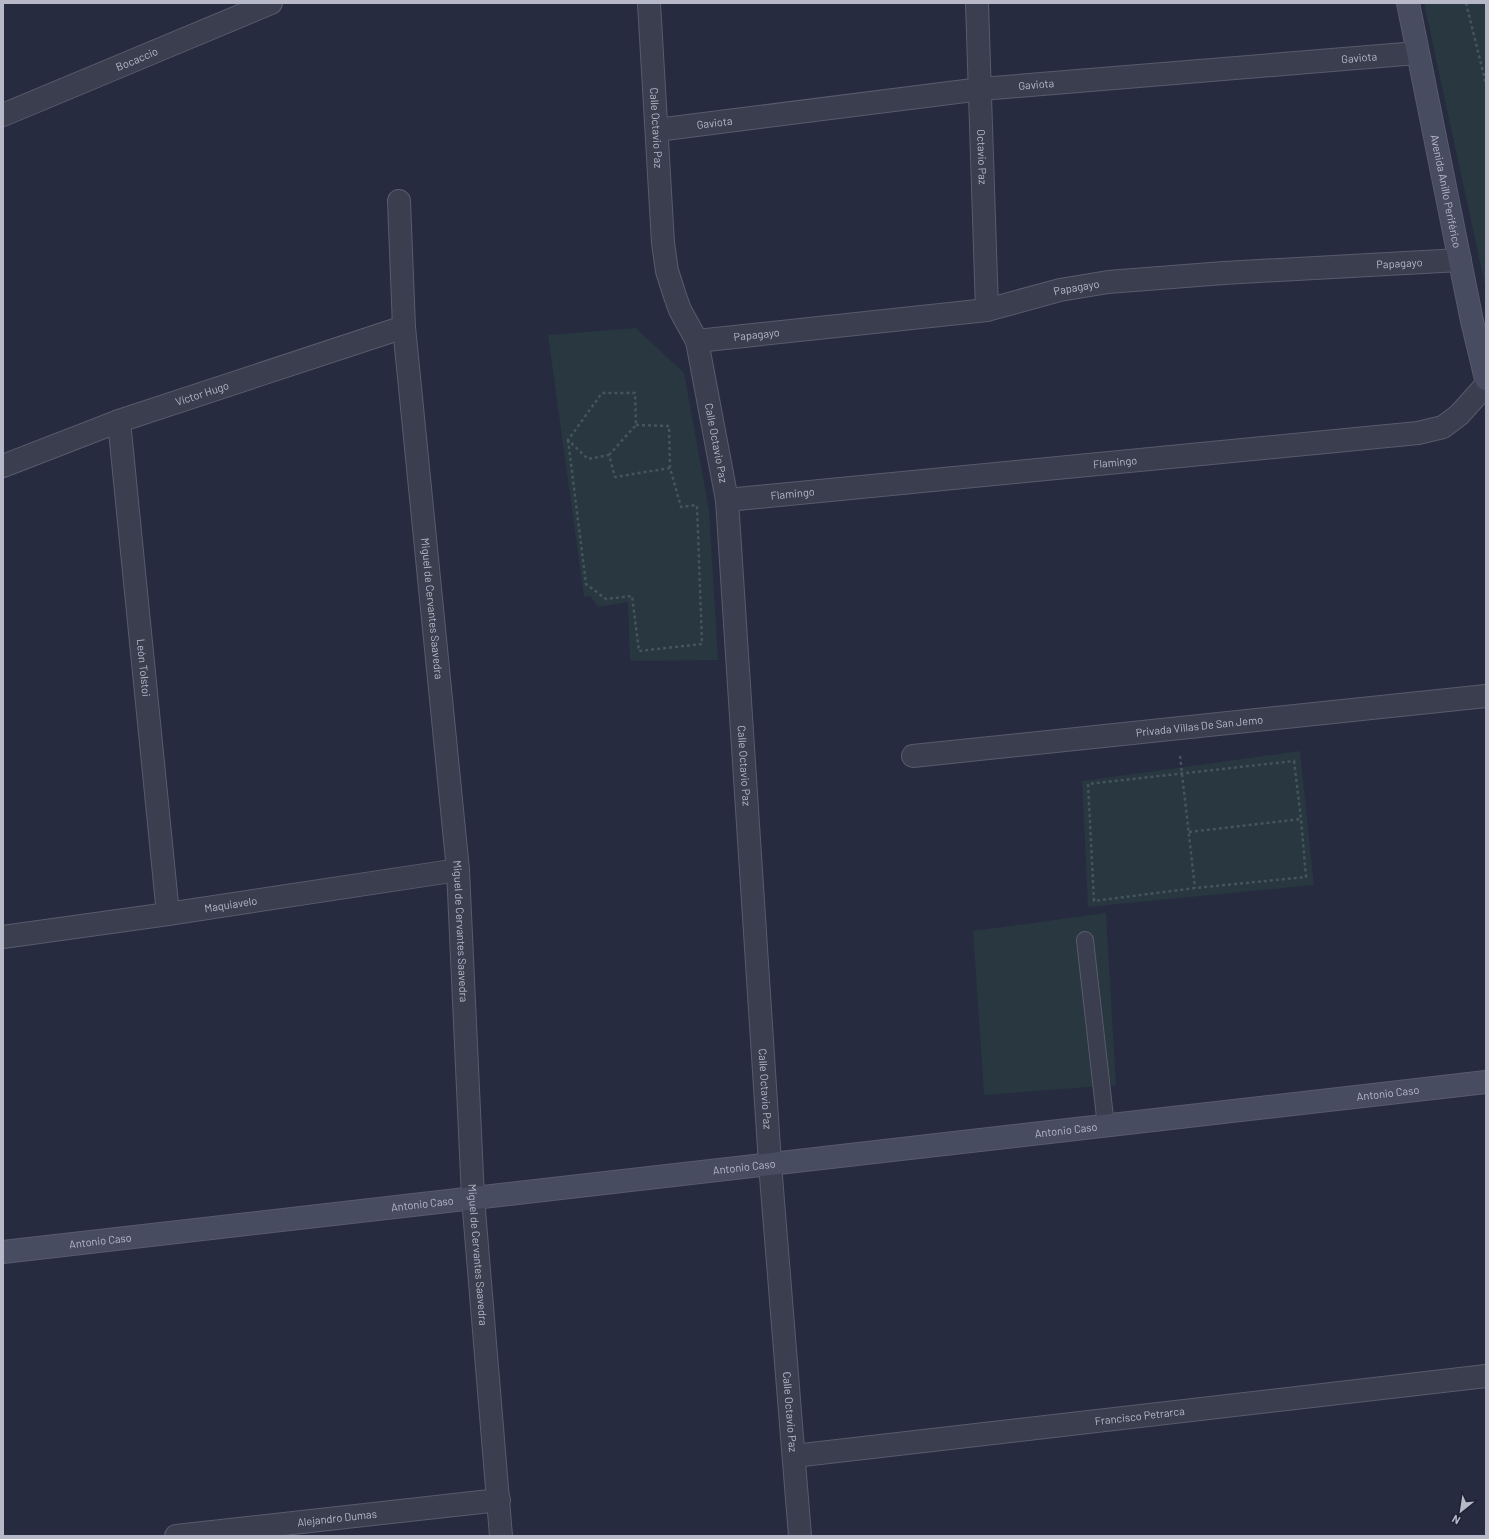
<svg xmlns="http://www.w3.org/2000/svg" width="1489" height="1539" viewBox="0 0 1489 1539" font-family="Barlow,sans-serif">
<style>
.green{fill:#283740}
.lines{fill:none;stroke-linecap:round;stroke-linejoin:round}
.lane-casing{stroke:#585b6c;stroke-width:18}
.street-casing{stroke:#585b6c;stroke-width:24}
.secondary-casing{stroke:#585b6c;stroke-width:24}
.path{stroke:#46545c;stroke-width:2.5;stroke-dasharray:3 3;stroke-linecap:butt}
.lane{stroke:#3a3e4f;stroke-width:16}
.street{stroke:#3a3e4f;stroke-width:22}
.secondary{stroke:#484c61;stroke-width:22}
.labels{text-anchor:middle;stroke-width:3.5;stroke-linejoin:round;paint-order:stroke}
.street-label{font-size:11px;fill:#b7b9c9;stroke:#1f2234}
</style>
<rect width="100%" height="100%" fill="#262b3f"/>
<path class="green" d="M1424,3H1486V290Z
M636,328L684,373L709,510L718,660L630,661L628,602L598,607L590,596L584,597L548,335Z
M1300,751L1314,885L1088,907L1082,781Z
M1106,913L1116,1085L984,1095L973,931Z"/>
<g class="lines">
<g class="lane-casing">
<path id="lane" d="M1085,940L1106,1126"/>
</g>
<g class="street-casing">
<g id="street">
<path id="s1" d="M649,3L663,243L667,271L675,296L680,310L697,341L727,500L770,1164L800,1536"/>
<path id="s2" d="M977,3L987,310"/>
<path id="s3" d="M3,115L271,3"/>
<path id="s4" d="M657,130L981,89L1417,53"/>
<path id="s5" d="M399,201L404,327L458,870L473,1198L501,1536"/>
<path id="s6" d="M697,341L987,310L1060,290L1108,282L1224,273L1460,260"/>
<path id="s7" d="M119,421L168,914"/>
<path id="s8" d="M3,466L119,421L404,327"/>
<path id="s9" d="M727,500L1418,433L1443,427L1459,415L1486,385"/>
<path id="s10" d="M913,756L1486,696"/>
<path id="s11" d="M3,937L168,914L458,870"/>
<path id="s12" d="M794,1456L1486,1376"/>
<path id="s13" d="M176,1536L499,1500"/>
</g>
</g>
<g class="secondary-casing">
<g id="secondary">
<path id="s14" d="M1408,3L1472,321L1486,379"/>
<path id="s15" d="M3,1252L1486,1082"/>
</g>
</g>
<path class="path" d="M1466,3L1486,84
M636,425L669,426L670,468
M568,440L586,584L606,599L632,596L639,651L702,644L697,505
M609,455L636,425L635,393H602L568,440L588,459L609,455L615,477L670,468L681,507L697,505
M1180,756L1195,888
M1294,761L1301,819L1306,877L1195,888L1094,901L1088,784Z
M1189,832L1301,819"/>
<use href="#lane" class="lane"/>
<use href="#street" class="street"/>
<use href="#secondary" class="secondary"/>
</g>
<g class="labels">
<g class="street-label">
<text dy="4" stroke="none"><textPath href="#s4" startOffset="706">Gaviota</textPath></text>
<text dy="4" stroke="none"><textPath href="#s3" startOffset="145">Bocaccio</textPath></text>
<text dy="4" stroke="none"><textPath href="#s4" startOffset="382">Gaviota</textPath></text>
<text dy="4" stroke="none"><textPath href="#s4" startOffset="58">Gaviota</textPath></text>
<text dy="4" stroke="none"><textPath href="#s1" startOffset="125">Calle Octavio Paz</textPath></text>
<text dy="4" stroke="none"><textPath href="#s2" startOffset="154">Octavio Paz</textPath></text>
<text dy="4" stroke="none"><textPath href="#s14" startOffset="192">Avenida Anillo Periférico</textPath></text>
<text dy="4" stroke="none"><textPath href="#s6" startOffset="708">Papagayo</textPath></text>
<text dy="4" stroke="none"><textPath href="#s6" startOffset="384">Papagayo</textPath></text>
<text dy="4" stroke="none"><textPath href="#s6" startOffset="60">Papagayo</textPath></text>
<text dy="4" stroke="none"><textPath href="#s8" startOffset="212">Víctor Hugo</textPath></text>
<text dy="4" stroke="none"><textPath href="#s1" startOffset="449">Calle Octavio Paz</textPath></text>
<text dy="4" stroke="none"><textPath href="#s9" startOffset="390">Flamingo</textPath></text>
<text dy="4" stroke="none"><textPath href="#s9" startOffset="66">Flamingo</textPath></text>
<text dy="4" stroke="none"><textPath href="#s5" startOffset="409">Miguel de Cervantes Saavedra</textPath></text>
<text dy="4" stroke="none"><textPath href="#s7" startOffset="248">León Tolstoi</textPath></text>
<text dy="4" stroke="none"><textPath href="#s10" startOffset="288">Privada Villas De San Jemo</textPath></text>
<text dy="4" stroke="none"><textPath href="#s1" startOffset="773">Calle Octavio Paz</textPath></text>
<text dy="4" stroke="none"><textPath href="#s11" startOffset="230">Maquiavelo</textPath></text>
<text dy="4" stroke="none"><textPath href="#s5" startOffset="733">Miguel de Cervantes Saavedra</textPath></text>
<text dy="4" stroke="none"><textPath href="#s1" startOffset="1097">Calle Octavio Paz</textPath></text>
<text dy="4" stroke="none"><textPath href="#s15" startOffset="1394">Antonio Caso</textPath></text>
<text dy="4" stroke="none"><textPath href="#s15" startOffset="1070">Antonio Caso</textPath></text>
<text dy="4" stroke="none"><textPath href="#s15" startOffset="746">Antonio Caso</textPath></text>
<text dy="4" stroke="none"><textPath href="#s15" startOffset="422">Antonio Caso</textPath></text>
<text dy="4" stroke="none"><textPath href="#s15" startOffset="98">Antonio Caso</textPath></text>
<text dy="4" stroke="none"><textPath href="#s5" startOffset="1057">Miguel de Cervantes Saavedra</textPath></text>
<text dy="4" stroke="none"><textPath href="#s1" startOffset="1421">Calle Octavio Paz</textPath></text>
<text dy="4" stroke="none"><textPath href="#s12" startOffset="348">Francisco Petrarca</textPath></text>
<text dy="4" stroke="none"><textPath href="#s13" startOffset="162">Alejandro Dumas</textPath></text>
</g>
</g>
<rect width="1489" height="1539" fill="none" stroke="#b7b9c9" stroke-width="8"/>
<g transform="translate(1461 1511) rotate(210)" stroke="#1f2234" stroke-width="3" paint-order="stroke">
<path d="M0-3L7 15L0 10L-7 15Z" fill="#b7b9c9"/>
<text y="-6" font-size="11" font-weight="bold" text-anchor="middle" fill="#b7b9c9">N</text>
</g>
</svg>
